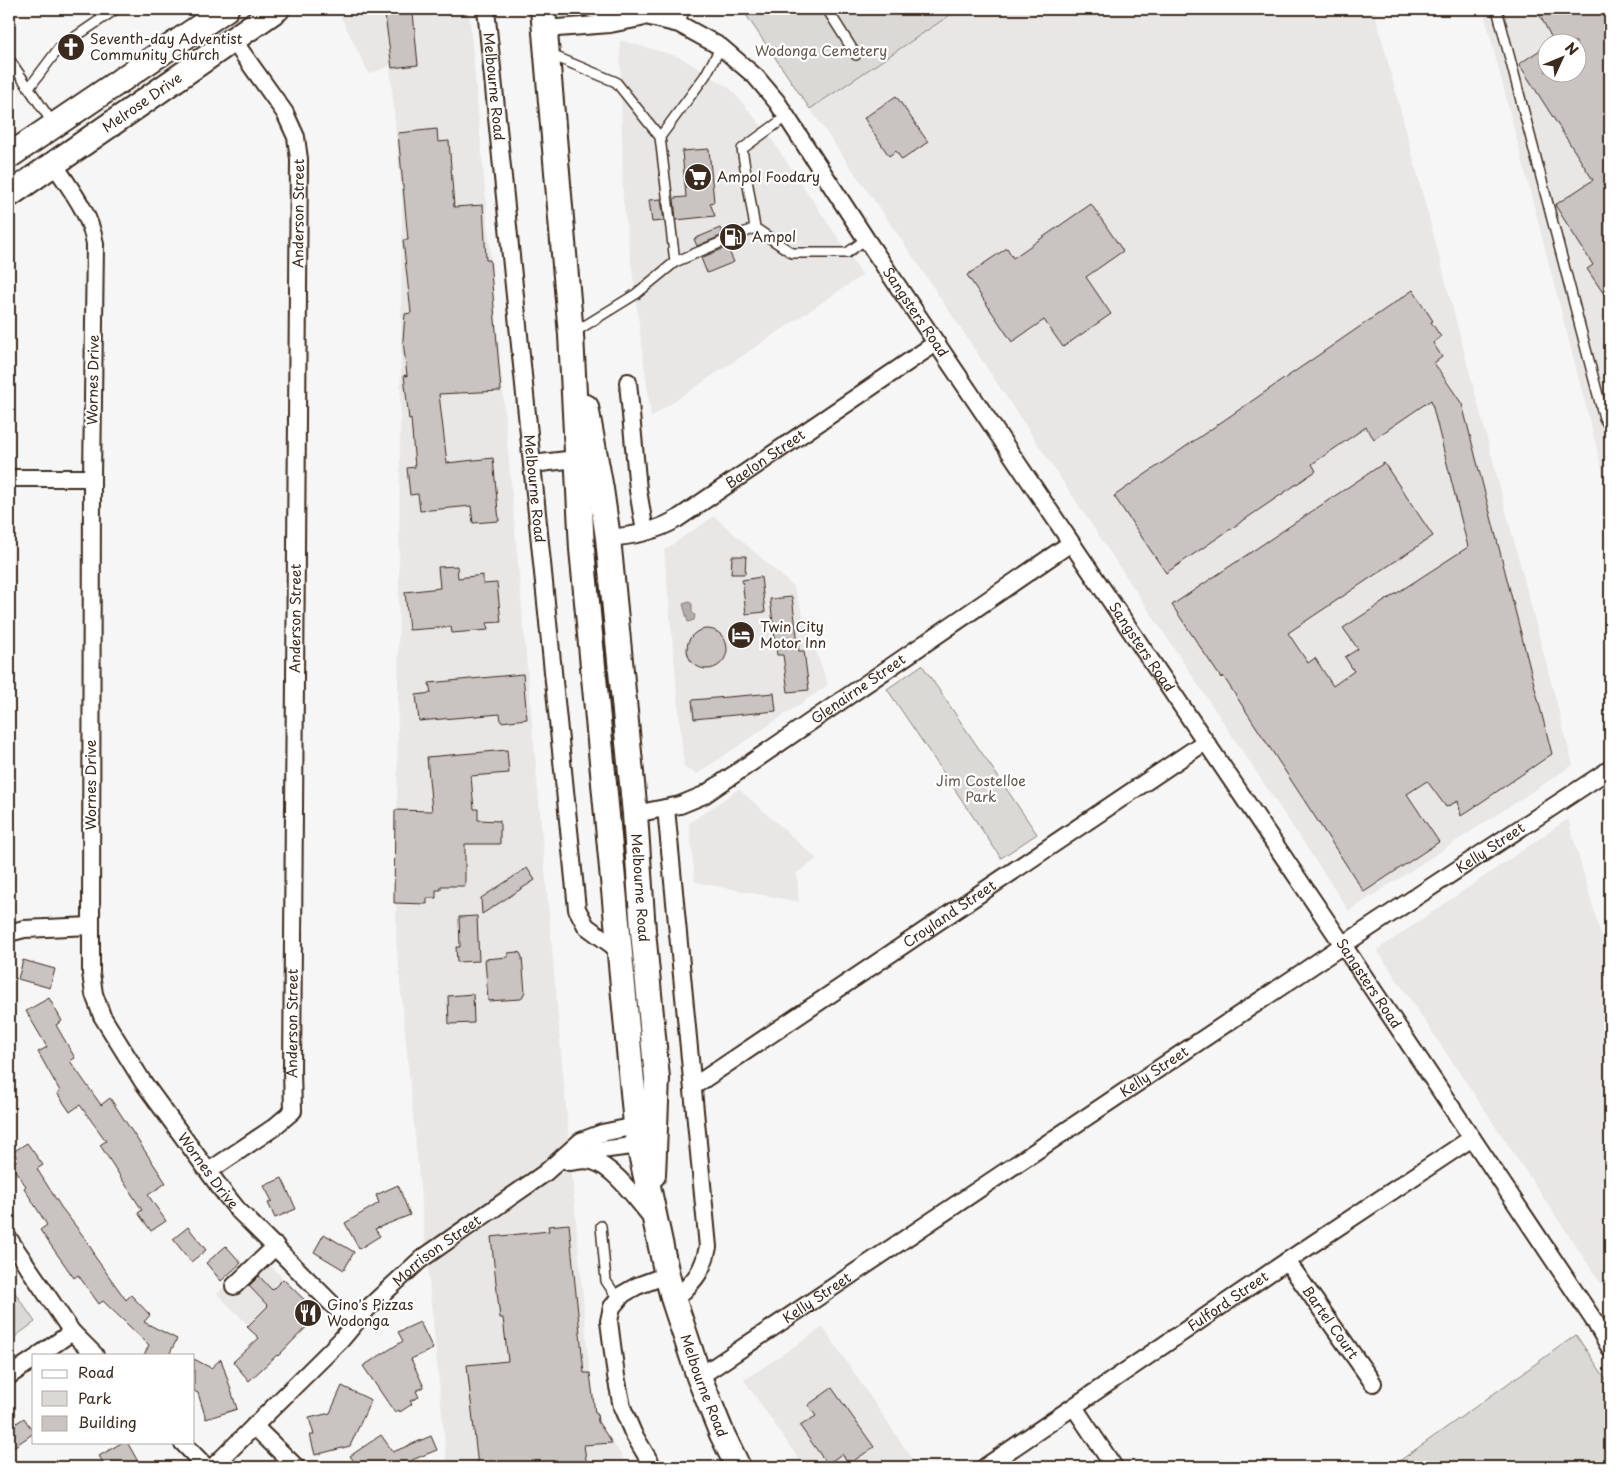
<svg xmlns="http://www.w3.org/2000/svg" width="1619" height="1476" viewBox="0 0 1619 1476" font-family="'Playpen Sans',sans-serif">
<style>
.built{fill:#e9e7e6;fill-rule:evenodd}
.green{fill:#dbd9d6;stroke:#8b827a}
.water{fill:#b4aeaa;stroke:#847972}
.building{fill:#c9c3c1;stroke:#3b2a1e}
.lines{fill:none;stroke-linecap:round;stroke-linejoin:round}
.lane-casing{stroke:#3b2a1e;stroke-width:12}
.street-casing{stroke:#3b2a1e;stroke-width:20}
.secondary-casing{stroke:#3b2a1e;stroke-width:28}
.lane{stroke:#fff;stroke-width:9}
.street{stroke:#fff;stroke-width:16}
.secondary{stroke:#fff;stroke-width:24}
.labels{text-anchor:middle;stroke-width:4.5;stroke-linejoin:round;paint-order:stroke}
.poi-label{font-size:14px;fill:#3b2a1e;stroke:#fff;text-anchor:start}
.park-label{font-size:14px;fill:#63564c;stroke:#fff}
.street-label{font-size:14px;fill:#3b2a1e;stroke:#fff}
</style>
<rect width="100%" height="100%" fill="#f7f6f6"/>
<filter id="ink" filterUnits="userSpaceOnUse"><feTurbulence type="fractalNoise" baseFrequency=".02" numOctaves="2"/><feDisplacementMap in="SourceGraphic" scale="10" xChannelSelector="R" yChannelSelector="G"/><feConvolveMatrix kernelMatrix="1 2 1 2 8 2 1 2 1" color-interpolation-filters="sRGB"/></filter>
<g filter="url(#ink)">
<path class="built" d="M337,9H469L593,1412L629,1467H447L396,940L402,201L390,66L369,74Z
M959,9H1374L1573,765L1349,911L905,245L810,109Z
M1483,9H1610V500ZM1546,42H1576V72H1546Z
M620,40L680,57L731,89L768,134L863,275L651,417L623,200Z
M714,516L793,586L828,685L697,774L684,768L664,550Z
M739,789L817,859L797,873L799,902L695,882L689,823Z
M1568,819L1610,967V1297L1377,950Z
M269,1264L320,1315L279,1356L217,1294L227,1284L238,1294Z
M823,1327L918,1467H804L744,1380Z"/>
<path class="green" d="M742,9H959L810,109Z
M922,665L1037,834L1001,858L887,689Z
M9,1284L35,1322L9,1341Z
M1576,1335L1610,1385V1467H1391Z"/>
<path class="water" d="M689,602L692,604V612L695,615L694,620L688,622L683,604Z"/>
<path class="building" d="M1547,9H1610V303L1587,269L1593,265L1555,205L1593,180L1519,64L1546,46V72H1576V42H1554L1539,14Z
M413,13L418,65L392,68L385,15Z
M896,96L928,142L902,160L896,151L889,156L864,118Z
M437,129L438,142L449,141L454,207L483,205L486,260H490L501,391L439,394L447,463L493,458L499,521L473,523L471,506L420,511L418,494L410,495L407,468L415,467L411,419L409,420L404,375L407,376L403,340L405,314L411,313L403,240H408L398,133Z
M709,149L714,202L710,203L715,216L676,220L674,198L686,197L682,151Z
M661,199L664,221L652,222L649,200Z
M1091,204L1123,251L1086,277L1111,314L1063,347L1044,320L1012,342L967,275L1007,248L1013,258Z
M720,228L723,235L697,246L694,239Z
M727,247L734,262L707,273L701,258Z
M1413,290L1433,321L1431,322L1441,337L1433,343L1442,357L1434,363L1462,404L1552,754L1461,816L1458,801L1446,807L1427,781L1407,794L1439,842L1364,892L1223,676L1221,678L1172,605L1384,463L1433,536L1288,633L1308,663L1315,658L1333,686L1354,671L1345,657L1358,649L1343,628L1468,547L1431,400L1374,439L1366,427L1312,464L1316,471L1166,573L1114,496Z
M732,556H746L745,574H731Z
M457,566L458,578L483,575V584L497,583L501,622L487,623L488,630L452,633L451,627L409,630L405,592L440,588L438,567Z
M761,577L765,612L746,614L742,580Z
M792,597L799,651H804L809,690L788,692L783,655H777L770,599Z
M687 649a20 20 0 1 1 40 0a20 20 0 1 1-40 0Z
M523,674L527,719L501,722L500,714L419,721L416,695L431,693L429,683Z
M774,693L776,711L694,719L692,700Z
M507,750L509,773L471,776L474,809H478V820L500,821V844H465V886H441V890H436V898H427V904L394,903L395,810L432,811L427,757Z
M527,868L535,880L482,914L481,898Z
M477,916L479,961L457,962L456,947H460L459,917Z
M517,952L520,953L522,957L525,992L521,999L488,1001L485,959L508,957V953Z
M23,960L55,969L50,988L18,979Z
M473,994L474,1023L449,1024L448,996Z
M49,998L62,1021L56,1025L75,1058L70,1061L101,1105L110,1098L166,1183L148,1195L166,1221L151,1231L138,1213L142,1210L100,1145L106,1141L80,1105L70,1112L57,1093L60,1091L38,1052L47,1047L26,1011Z
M27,1143L43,1165L37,1169L61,1207L84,1237L94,1253L93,1254L126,1300L131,1295L150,1315L144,1322L177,1339L169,1355H144L149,1345L103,1301L99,1304L78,1275L74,1278L40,1230L47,1225L24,1188L26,1186L11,1165L18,1159L13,1152Z
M282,1178L296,1209L275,1218L268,1203L272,1201L264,1186Z
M398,1185L410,1215L375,1229L380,1236L359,1249L345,1223L379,1203L376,1195Z
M569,1224L584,1373H590L595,1413H597L598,1422L612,1443L584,1445L587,1467H478L467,1365L508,1361L503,1318H500L491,1237L549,1231L548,1226Z
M188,1227L206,1250L191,1262L173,1239Z
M324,1234L354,1252L344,1270L314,1252Z
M226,1246L241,1263L221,1281L206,1263Z
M259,1276L272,1290L283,1279L319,1314L278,1356L277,1355L249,1381L233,1362L259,1338L247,1327L268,1306L249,1286Z
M420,1322L433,1349L411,1359L424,1387L416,1391L419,1397L410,1401L412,1404L400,1412L399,1410L395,1413L363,1366L403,1341L398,1332Z
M194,1359L211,1368L221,1359L237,1409L206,1419L198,1393L194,1391Z
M342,1386L371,1400L350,1446L315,1455L310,1435H314L309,1418L330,1413Z
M832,1388L874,1447L849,1464L842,1454L827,1464L800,1426L816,1416L808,1405Z
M24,1418L34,1433L9,1450V1428Z
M381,1435L393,1452L431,1436L437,1450L412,1460L415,1467H358L350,1456Z
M123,1442H127L141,1467H106L99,1456Z"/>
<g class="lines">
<g class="lane-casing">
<path id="lane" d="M827,9L856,55
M1497,9L1604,418L1610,428
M679,24L685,9
M549,54L616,82L660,137
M9,59L54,125
M29,88L59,48L116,9
M755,228L792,253H847L866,239
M675,262L755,228L742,149L786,117
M573,333L636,294L675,262L660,137L705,76L721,47
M601,1226L606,1281L618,1299"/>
</g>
<g class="street-casing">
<g id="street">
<path id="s1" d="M486,9L577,909L586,926L620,951"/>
<path id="s2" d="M591,9L621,10L679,24L721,47L756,77L777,102L866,239L1343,945L1595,1322L1610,1348"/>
<path d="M544,29L610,24L641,18"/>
<path id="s3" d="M54,164C71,190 90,213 95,244L92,478L91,926V973L94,994L102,1016L143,1082L221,1189L237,1209L353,1325"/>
<path d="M628,382L638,490L645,532"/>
<path d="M532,464L576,459"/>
<path d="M9,478H92"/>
<path id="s4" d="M608,538C632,536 655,532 677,519L936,343"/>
<path d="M666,808L708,1247C702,1275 693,1281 674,1301"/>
<path id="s5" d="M635,814L680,805L704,795L1071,543"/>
<path d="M9,933L24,929L91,926"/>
<path id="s6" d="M694,1086L1205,742"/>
<path d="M577,1159L601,1150L639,1145"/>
<path d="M569,1162C577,1161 584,1159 592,1161C615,1167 638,1202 654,1220"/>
<path id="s7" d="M209,1171L273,1128L293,1111L292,1070L299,159L296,137L285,113L233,40"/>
<path d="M9,1239L72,1332L95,1355"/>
<path id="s8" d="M1287,1261L1373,1383"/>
<path d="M234,1286L276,1246"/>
<path d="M39,1355L72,1332"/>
<path d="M9,1376L34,1359"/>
<path id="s9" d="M699,1377L1343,945L1610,769"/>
<path d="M1074,1407L1114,1467"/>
<path d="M254,1426L296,1467"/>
<path d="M182,1442L206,1467"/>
<path id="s10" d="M213,1467L341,1340L367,1309L420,1260L545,1173L581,1141L602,1133L636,1126"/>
<path d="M653,1467L633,1433L622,1407L616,1376L609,1321L612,1307L623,1294L637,1286L667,1275"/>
<path id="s11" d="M985,1467L1287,1261L1472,1138"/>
</g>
</g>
<g class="secondary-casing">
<g id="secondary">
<path id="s12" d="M543,9L571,335L582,549L637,1135L667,1275L674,1301L699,1377L722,1434L738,1467"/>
<path d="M9,156L226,9"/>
<path id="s13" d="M9,195L277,9"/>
<path id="s14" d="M586,407L601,489L608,538L635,814L643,931L657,1078L653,1175"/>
</g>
</g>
<use href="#lane" class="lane"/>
<use href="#street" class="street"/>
<use href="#secondary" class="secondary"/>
</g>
</g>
<defs>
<g id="church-disc" transform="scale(1.4375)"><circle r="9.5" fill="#3b2a1e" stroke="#fff"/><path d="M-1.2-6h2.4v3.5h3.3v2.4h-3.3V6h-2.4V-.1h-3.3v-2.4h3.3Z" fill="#fff"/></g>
<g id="supermarket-disc" transform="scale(1.4375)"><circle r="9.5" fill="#3b2a1e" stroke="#fff"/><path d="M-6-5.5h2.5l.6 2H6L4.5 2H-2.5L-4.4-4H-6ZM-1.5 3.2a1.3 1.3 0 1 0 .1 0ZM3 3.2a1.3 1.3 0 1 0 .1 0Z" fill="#fff"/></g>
<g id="fuel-disc" transform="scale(1.4375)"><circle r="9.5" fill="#3b2a1e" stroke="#fff"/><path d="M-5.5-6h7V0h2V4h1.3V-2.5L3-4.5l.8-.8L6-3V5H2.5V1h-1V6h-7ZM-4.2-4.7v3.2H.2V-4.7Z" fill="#fff"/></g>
<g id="hotel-disc" transform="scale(1.4375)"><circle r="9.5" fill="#3b2a1e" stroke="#fff"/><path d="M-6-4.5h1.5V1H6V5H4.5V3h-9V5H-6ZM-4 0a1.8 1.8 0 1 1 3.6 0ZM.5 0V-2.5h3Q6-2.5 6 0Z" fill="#fff"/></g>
<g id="restaurant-disc" transform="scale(1.4375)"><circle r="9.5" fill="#3b2a1e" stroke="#fff"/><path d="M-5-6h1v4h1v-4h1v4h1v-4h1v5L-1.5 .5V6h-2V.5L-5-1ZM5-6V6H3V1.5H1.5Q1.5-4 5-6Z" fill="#fff"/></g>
</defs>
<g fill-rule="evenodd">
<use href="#church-disc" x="71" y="47"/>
<use href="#supermarket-disc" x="698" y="177"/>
<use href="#fuel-disc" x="733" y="237"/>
<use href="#hotel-disc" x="741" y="635"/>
<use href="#restaurant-disc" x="308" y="1313"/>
</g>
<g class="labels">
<g class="poi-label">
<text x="90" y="44">Seventh-day Adventist<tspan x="90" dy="16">Community Church</tspan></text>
<text x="717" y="182">Ampol Foodary</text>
<text x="752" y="242">Ampol</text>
<text x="760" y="632">Twin City<tspan x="760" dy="16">Motor Inn</tspan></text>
<text x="327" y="1310">Gino's Pizzas<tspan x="327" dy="16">Wodonga</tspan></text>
</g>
<g class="park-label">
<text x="821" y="56">Wodonga Cemetery</text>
<text x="981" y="786">Jim Costelloe<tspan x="981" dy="16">Park</tspan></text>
</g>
<g class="street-label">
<text dy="5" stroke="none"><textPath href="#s1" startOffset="78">Melbourne Road</textPath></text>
<text dy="5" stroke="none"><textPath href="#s13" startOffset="162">Melrose Drive</textPath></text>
<text dy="5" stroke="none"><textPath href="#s7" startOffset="1001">Anderson Street</textPath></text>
<text dy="5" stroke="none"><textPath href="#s2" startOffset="468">Sangsters Road</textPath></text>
<text transform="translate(93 380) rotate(-89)" y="5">Wornes Drive</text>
<text dy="5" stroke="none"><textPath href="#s4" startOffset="179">Baelon Street</textPath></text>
<text dy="5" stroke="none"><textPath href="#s1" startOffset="482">Melbourne Road</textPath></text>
<text dy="5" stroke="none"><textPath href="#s7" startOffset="596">Anderson Street</textPath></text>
<text dy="5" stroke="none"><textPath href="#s2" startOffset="872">Sangsters Road</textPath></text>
<text dy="5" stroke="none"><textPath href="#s5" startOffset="259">Glenairne Street</textPath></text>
<text transform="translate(91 785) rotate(-90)" y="5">Wornes Drive</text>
<text dy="5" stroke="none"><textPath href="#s9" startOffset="952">Kelly Street</textPath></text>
<text dy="5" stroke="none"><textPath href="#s14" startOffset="484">Melbourne Road</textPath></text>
<text dy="5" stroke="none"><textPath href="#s6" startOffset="308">Croyland Street</textPath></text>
<text dy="5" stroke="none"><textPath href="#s2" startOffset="1278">Sangsters Road</textPath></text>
<text dy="5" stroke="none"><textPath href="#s7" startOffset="191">Anderson Street</textPath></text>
<text dy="5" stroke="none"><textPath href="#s9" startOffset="548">Kelly Street</textPath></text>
<text dy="5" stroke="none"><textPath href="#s3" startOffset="1052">Wornes Drive</textPath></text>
<text dy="5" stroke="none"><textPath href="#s10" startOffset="312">Morrison Street</textPath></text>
<text dy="5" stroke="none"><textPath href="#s9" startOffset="142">Kelly Street</textPath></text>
<text dy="5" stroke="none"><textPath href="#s11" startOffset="294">Fulford Street</textPath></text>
<text dy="5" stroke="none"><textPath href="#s8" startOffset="75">Bartel Court</textPath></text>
<text dy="5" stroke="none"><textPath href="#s12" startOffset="1390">Melbourne Road</textPath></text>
</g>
</g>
<rect width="1619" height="1476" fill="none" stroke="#fff" stroke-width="30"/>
<rect x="15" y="15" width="1589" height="1446" fill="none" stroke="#3b2a1e" stroke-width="2" filter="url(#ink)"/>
<rect x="32" y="1354" width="162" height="90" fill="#ffffff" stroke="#b1aaa5"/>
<rect x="42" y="1370" width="25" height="8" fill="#ffffff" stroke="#b1aaa5"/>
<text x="78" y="1378" font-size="15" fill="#3b2a1e">Road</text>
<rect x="42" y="1391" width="25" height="15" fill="#dbd9d6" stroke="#b1aaa5"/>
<text x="78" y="1404" font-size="15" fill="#3b2a1e">Park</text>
<rect x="42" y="1416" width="25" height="15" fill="#c9c3c1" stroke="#b1aaa5"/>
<text x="78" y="1428" font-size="15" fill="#3b2a1e">Building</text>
<g transform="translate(1562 58) rotate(46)"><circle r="24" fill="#ffffff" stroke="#b1aaa5"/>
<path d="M0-4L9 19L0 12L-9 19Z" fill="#3b2a1e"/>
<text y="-8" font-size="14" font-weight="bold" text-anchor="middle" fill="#3b2a1e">N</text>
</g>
</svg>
